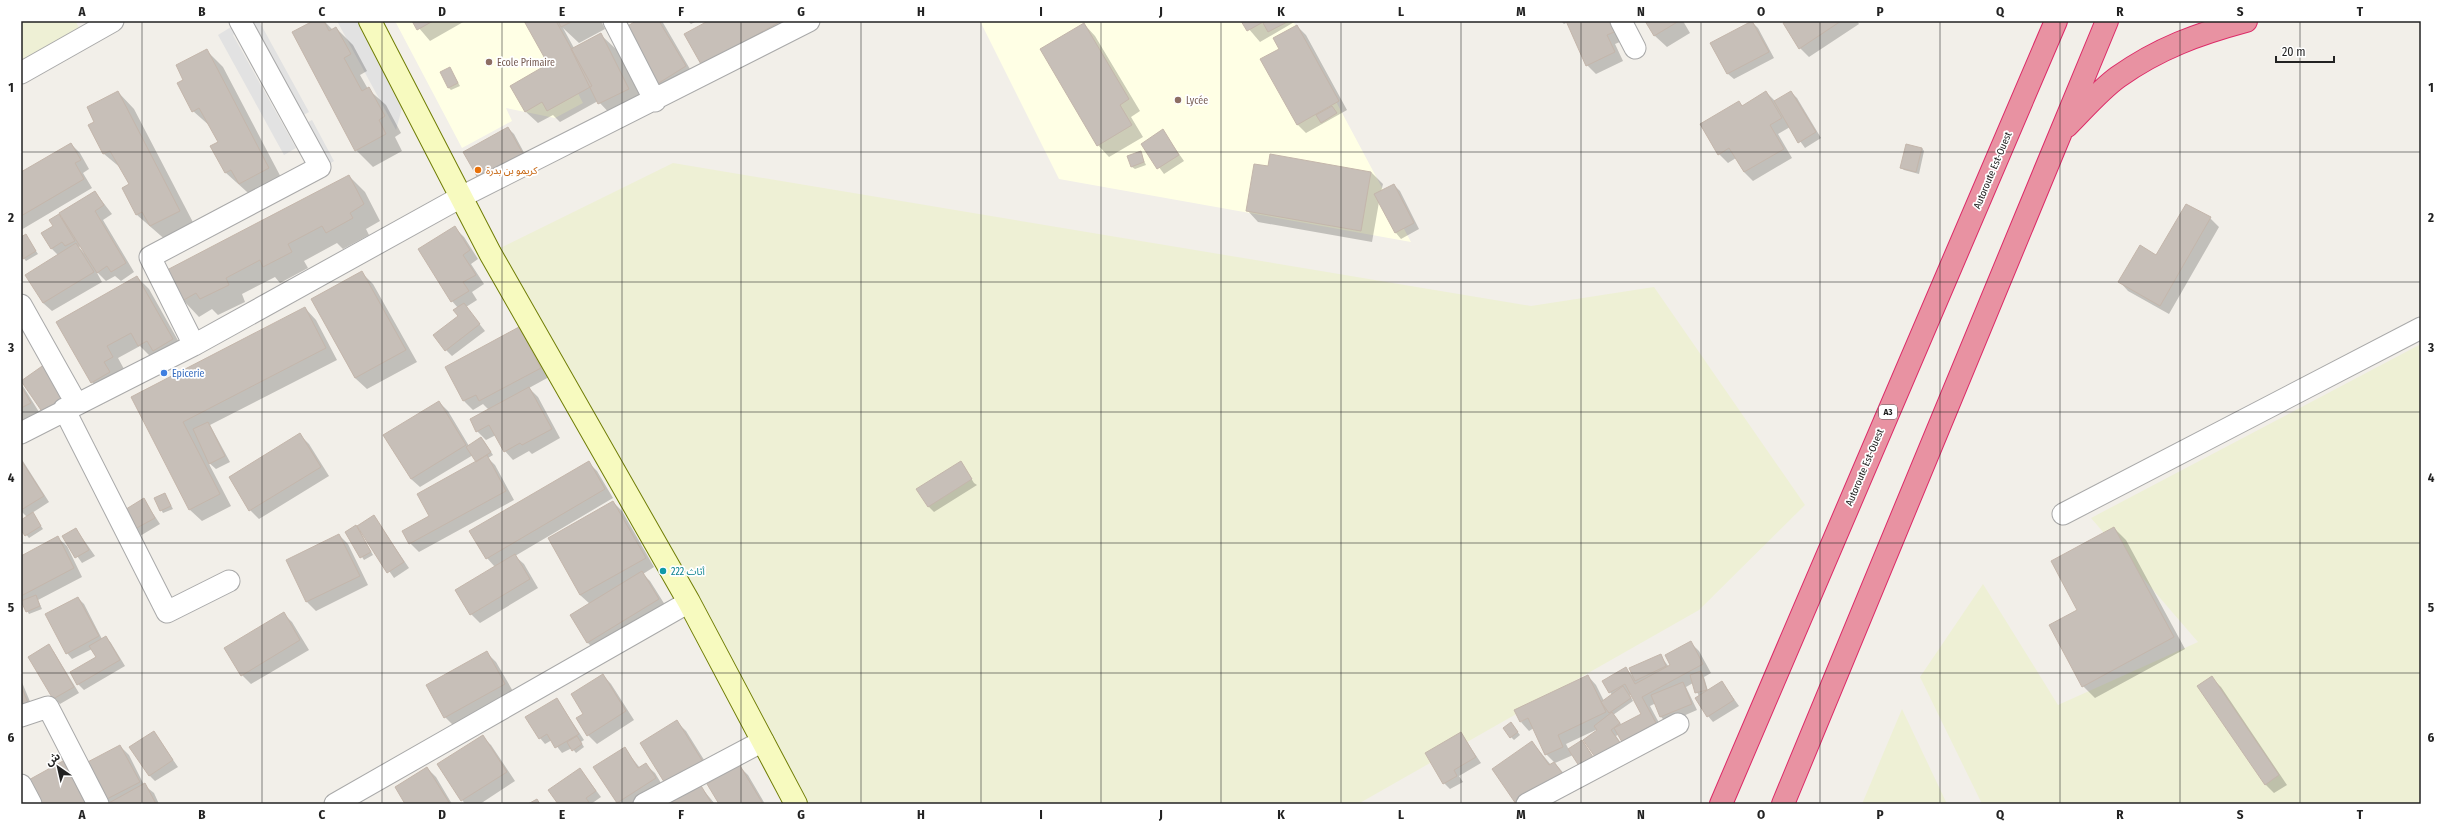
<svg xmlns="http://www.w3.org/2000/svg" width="2442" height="825" viewBox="0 0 2442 825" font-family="'Fira Sans Condensed','Noto Sans Arabic',sans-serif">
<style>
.education{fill:#ffffe5}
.farmland{fill:#eef0d5}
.parking{fill:#e2e2e2}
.shadow{fill:#0003;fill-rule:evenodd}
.building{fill:#c7bfb8;stroke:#c4b6ab}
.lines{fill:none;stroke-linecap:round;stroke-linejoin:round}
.street-casing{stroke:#a9a9a9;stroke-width:23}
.secondary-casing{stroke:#707d05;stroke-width:24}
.highway-casing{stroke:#dc2a67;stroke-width:24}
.street{stroke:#fff;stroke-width:21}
.secondary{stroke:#f7fabf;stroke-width:22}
.highway{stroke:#e892a2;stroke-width:22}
.grid{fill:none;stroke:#222;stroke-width:1;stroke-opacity:0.55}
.education-dot{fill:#8d6e63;stroke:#fff;stroke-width:1.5}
.food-dot{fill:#e8710a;stroke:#fff;stroke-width:1.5}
.shop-dot{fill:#3f7fe0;stroke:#fff;stroke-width:1.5}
.culture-dot{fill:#0f9aa8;stroke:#fff;stroke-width:1.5}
.labels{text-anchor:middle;stroke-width:3.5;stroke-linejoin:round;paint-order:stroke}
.shield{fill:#fff;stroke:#646464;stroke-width:1}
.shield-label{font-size:9px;font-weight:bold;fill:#222}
.education-label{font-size:10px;fill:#785e54;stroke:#fff;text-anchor:start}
.food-label{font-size:10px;fill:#c56008;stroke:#fff;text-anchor:start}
.street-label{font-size:10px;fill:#222;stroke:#fff}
.shop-label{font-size:10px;fill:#366cbe;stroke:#fff;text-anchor:start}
.culture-label{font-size:10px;fill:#0d838f;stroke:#fff;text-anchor:start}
.neatline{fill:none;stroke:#222;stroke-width:1.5}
.grid-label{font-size:13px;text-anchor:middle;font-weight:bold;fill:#222}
</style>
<rect width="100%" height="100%" fill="#f2efe9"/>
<path class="education" d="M395,21H540L583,103L555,118L506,108L512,121L462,148Z
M980,21H1293L1411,242L1059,179Z"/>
<path class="farmland" d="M21,21H75L80,29L21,61Z
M673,163L1531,306L1654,287L1805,505L1699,610L1358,804H805L490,253Z
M2421,344V804H1982L1920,677L1983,584L2058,705L2198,642L2091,518Z
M1902,709L1947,804H1862Z"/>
<path class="parking" d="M228,21H235L240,31L233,35L296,148L284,155L218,35L231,27Z
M253,21H259L309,112L298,118L247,25Z
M337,21H364L405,97L396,130Z
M312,120L334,161L324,167L301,126Z"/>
<path class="shadow" d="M315,21H324L333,30L336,28L353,45L367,71L360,75L368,89L386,105L401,133L395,137L402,151L373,167L356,150Z
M413,21H465L430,41Z
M525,21H601L605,29L579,43L563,28L574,48L601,35L618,51L645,106L616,120L598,101L560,122L553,115L538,123L526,112L512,86L549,65Z
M638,21H662L694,76L664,94L655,85Z
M688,21H697L691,24Z
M710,21H797L703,65Z
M1242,21H1296L1260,42Z
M1561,21H1619L1627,39L1615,44L1623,61L1596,74L1587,65L1568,22L1564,24Z
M1646,21H1683L1690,33L1667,47L1655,36Z
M1788,21H1857L1859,24L1809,57L1800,48Z
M1752,22L1758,28L1774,58L1734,79L1728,74L1712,43Z
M1084,24L1095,36L1140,111L1131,117L1143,137L1109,157L1098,145Z
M1297,26L1306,35L1347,110L1306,133L1297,124L1280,49Z
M206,50L223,67L285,185L256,200L226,173L212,146L219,142L211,127L193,111Z
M450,68L460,86L451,90L448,87Z
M118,92L134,109L196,228L168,242L137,215L123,188L130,185L122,169L104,154L90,126L96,123Z
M1766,92L1775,101L1791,92L1797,98L1821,138L1805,148L1790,127L1778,134L1792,158L1753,181L1744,172L1736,158L1728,163L1719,154L1739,103L1743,106Z
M508,128L514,134L528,160L479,178Z
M1163,131L1184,161L1164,174L1142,144Z
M71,144L80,153L89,169L83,173L92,188L21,230V173Z
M1922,148L1924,151L1919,174L1904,170L1901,167Z
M1140,152L1146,165L1135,169L1132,167Z
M1268,167L1371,172L1383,184L1381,192L1394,185L1400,191L1419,229L1401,239L1396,233L1379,202L1372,242L1258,222L1247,210Z
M349,176L365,192L380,221L366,229L369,235L343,249L337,243L304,261L308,268L280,283L275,277L242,294L245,302L218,315L212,309L199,317L183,300Z
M95,192L112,214L103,220L134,272L121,281L115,276L106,281L96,271L102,282L52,311L43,303L58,255L51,248L54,226L59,215L64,220ZM81,246L85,254L79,247Z
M2210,218L2219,227L2169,314L2128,291L2120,282Z
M455,228L464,237L478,259L471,264L484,284L472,292L477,300L466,307L485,331L452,356L446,350L459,317L458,308L452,301Z
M26,236L38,254L26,261L21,255V239Z
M361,272L373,284L417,362L367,389L355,378L312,299Z
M137,277L149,289L184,351L151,357L140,346L118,358L124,369L115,374L103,394L92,382L57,322Z
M305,308L316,320L337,360L210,425L230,462L216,469L208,462L231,506L202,521L190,510L132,397Z
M519,329L528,337L549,377L529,388L538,397L560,438L532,454L529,451L513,460L505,451L496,435L486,440L477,431L489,410L483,404L473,410L464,401L446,368Z
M21,383L39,412L21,422Z
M439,402L448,411L469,446L481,438L484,441L493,455L488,458L495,465L514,500L419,552L410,543L477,462L473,455L420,487L411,479Z
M300,435L309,444L329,476L259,519L250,510Z
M21,458L49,502L32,513L43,529L29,538L21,528V521L27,517L21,511Z
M588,462L597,471L613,498L515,556L524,564L538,588L480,623L471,614L456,590L495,567L487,558Z
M961,462L974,483L977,485L934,512L928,506Z
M165,494L173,509L163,513L155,499Z
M144,500L160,524L140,536L134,530Z
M613,502L622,511L654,567L643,574L650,581L667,608L597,652L588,643L571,615L590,604L580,595Z
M374,516L409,568L394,578L362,532L361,533L373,555L364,560L346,532L356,526L360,531Z
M2114,528L2126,540L2185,649L2095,698L2083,686Z
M76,529L95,556L82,563L63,536Z
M339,535L348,544L368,585L316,611L307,602L287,561Z
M58,538L67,546L82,577L38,600L42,609L29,614L21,600V557Z
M78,598L84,604L102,639L106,637L111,643L125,666L84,690L78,684L97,657L92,649L72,659L67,653Z
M283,613L292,622L309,650L251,684L242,675Z
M1690,642L1699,651L1711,673L1704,677L1708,691L1722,682L1739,706L1713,722L1708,716L1693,683L1686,687L1697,710L1667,723L1661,717L1656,703L1650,706L1664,732L1631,750L1619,734L1616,736L1628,753L1600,728L1566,744L1569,750L1582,741L1597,763L1573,755L1555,763L1571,782L1540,804L1532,742L1551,765L1555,763L1546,754L1534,728L1529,731L1521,722L1588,676L1596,685L1604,701L1612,695L1603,681L1626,669L1634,677L1660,655L1669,667ZM1632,694L1642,714L1622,725L1613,715L1633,701L1630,695Z
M49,646L54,652L79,693L60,704L54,698Z
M487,653L496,662L514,693L454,726L445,717Z
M603,675L611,684L634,720L597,744L588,735L584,714Z
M2212,678L2221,687L2287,785L2274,793L2265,784Z
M21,680L34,711L21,716Z
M557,699L584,740L581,742L584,747L576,753L572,748L562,753L552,740L545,744L540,738Z
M677,722L686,731L711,771L667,784Z
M1511,723L1520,735L1514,740L1511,737Z
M154,732L178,767L155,781L149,775Z
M1461,733L1481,763L1459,776L1463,782L1450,789L1444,783Z
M482,736L491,745L515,781L480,804H465L439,765Z
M120,746L129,755L144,785L154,793L159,804H104Z
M624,748L640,768L646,765L655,773L664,788L638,804L617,803Z
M63,762L72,771L89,804H37Z
M739,766L748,775L765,804H720Z
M427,768L436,777L452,804H406Z
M580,769L601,797L591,804H559Z
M700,786L715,804H669Z"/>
<path class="building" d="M313,21H324L329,31L336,27L351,54L344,58L362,91L369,87L385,116L379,120L386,134L355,151L292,32Z
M412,21H433L417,30Z
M524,21H556L592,86L547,111L542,102L525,112L510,86L548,64Z
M558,21H573L561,27Z
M636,21H659L686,66L654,86L621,30Z
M708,21H781L702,66L684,34Z
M1241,21H1265L1247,31Z
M1267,21H1289L1268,32L1263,23Z
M1566,21H1615L1619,30L1607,35L1615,52L1586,66Z
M1645,21H1679L1654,36Z
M1752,21L1769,52L1727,74L1710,43Z
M1786,21H1841L1799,49L1783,23Z
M1084,23L1129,99L1120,105L1132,125L1097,146L1040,49Z
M1297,25L1339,101L1297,125L1260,59L1279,49L1273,38Z
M601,33L629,89L598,104L571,49Z
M207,49L269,168L239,184L231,170L225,173L210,146L218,142L199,108L192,112L177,83L183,80L176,65Z
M450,67L458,83L448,88L440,72Z
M118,91L180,211L150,226L142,212L136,215L122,188L129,184L110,151L103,154L88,125L94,122L87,107Z
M1766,91L1782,118L1770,125L1784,149L1744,172L1729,148L1718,155L1700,124L1739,101L1742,106Z
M1791,91L1816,132L1798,143L1774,101Z
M1332,106L1337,113L1321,123L1316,115Z
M508,127L523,154L478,178L463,152Z
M1163,129L1179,155L1157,169L1141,144Z
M71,143L81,160L75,163L84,179L21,216V172Z
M1906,144L1922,148L1916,172L1900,168Z
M1141,151L1144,162L1131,167L1127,156Z
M1270,154L1371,172L1361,231L1246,211L1254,164L1268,166Z
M349,175L364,204L350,213L353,218L326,233L322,226L288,244L292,252L263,267L260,260L226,278L229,285L200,299L196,293L182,301L167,270Z
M1394,184L1414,223L1395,233L1374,194Z
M95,191L104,205L95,211L126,263L111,272L107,266L97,273L59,213Z
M2186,204L2211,217L2160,306L2118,282L2140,245L2156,255Z
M59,214L75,241L65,246L62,242L51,249L41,233L53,226L49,220Z
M455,226L470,250L463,255L476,275L463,282L469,291L451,302L418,249Z
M26,234L36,251L23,259L21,237Z
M76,243L94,272L43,303L25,275Z
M362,271L406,350L355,378L311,299Z
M137,276L173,339L153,351L147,341L138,346L131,333L107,346L113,357L104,362L110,372L91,383L56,322Z
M464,303L480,324L445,351L433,335L458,316L453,310Z
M305,307L326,348L183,422L220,494L189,510L131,397Z
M519,327L541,368L479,401L476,395L463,401L445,367Z
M48,362L70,394L43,413L21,381Z
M21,386L31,403L21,408Z
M529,387L552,429L522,445L520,443L504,452L489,425L476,432L470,419Z
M439,401L466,445L411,479L383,435Z
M208,422L225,456L209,464L193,429Z
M300,433L321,467L249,511L229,477Z
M481,437L491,452L476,462L466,447Z
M487,455L506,491L409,544L402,531L429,516L417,494Z
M21,460L44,496L21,510Z
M589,461L605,489L486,559L469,531Z
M961,461L972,479L928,507L916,489Z
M165,493L171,506L160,511L154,498Z
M144,498L155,518L133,530L123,511Z
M613,501L646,558L580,595L548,538Z
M33,512L41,526L25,536L21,530V520Z
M374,515L404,562L387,573L357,526Z
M356,525L371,552L360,558L345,532Z
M2114,527L2174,637L2082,687L2049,625L2077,610L2051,561Z
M76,528L89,550L75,558L62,536Z
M339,534L360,576L306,602L286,560Z
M58,536L74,568L21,596V556Z
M515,554L530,579L470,615L455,590Z
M642,571L659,599L587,643L570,615Z
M36,595L40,606L26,612L21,601Z
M78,597L99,636L66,654L45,614Z
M284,612L300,640L241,676L224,648Z
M106,636L120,660L77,685L70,672L96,657L89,646Z
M1691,641L1703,664L1642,697L1656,723L1622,742L1614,728L1641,714L1625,684L1609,693L1602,681L1626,667L1635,684L1670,665L1665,655Z
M49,644L74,687L53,699L28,657Z
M487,651L505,684L444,718L426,685Z
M1661,654L1666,666L1635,681L1629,668Z
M1701,671L1707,690L1695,693L1690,675Z
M603,674L626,711L587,736L576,718L583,714L571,694Z
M1588,675L1606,712L1558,735L1563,747L1545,755L1528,718L1520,722L1514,710Z
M2212,676L2279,775L2265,785L2197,686Z
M1722,681L1734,700L1707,717L1695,698Z
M1683,682L1692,704L1660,717L1651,695Z
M21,686L29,705L21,708Z
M1623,686L1631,698L1609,713L1601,702Z
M557,698L579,734L555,748L547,734L539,739L525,717Z
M1612,712L1620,723L1611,730L1623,747L1600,764L1583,740L1597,730L1594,726Z
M677,720L703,762L666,785L640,743Z
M1511,722L1518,732L1510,738L1503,728Z
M154,731L173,760L149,776L129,747Z
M1461,732L1476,757L1454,770L1457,776L1443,784L1425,753Z
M483,735L507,772L461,801L437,764Z
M577,736L582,744L572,751L567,742Z
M1582,740L1595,760L1581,769L1568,749Z
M1532,741L1549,765L1554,762L1562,773L1516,804L1492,769Z
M120,745L140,782L101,802L82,765Z
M625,747L638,768L646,763L656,778L617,803L593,767Z
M63,761L86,804H37L25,782Z
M739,764L763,804H719L707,784Z
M427,767L450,804H405L395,787Z
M580,768L596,791L586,798L590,804H558L548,790Z
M145,783L156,804H107Z
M700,784L712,804H667Z
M537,799L540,804H528Z"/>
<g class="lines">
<g class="street-casing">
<path id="street" d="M614,21L655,101
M1621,21L1635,48
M21,73L113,21
M21,305L76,403
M194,345L150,257L320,167L240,21
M64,409L167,612L229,581
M21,433L194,345L461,197L809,21
M2063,514L2421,328
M21,716L48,707L98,804
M21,785L31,804
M335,804L689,602
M644,804L763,741
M1527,804L1678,724"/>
</g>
<g class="secondary-casing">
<path id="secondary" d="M370,21L490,253L689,602L796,804"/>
</g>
<g class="highway-casing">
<path id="highway" d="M2067,126C2083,110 2100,90 2118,77C2159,48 2198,34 2246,21
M1721,804L2056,21
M1783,804L2107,21"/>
</g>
<use href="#street" class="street"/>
<use href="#secondary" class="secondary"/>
<use href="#highway" class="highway"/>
</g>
<path class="grid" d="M142,21V804M262,21V804M382,21V804M502,21V804M622,21V804M741,21V804M861,21V804M981,21V804M1101,21V804M1221,21V804M1341,21V804M1461,21V804M1581,21V804M1701,21V804M1820,21V804M1940,21V804M2060,21V804M2180,21V804M2300,21V804M21,152H2421M21,282H2421M21,412H2421M21,543H2421M21,673H2421"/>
<g class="education-dot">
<circle cx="489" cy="62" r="4"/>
<circle cx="1178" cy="100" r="4"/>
</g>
<circle class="food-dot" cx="478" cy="170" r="4"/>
<circle class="shop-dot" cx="164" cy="373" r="4"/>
<circle class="culture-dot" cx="663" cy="571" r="4"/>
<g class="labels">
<rect class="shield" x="1879" y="405" width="18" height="14" rx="3"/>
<g class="shield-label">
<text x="1888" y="415">A3</text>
</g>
<g class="education-label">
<text x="497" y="66">Ecole Primaire</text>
<text x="1186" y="104">Lycée</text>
</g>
<g class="food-label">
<text x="486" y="174">كريمو بن بدرة</text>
</g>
<g class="street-label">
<text transform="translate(1992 170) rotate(-67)" y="4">Autoroute Est-Ouest</text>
<text transform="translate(1864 467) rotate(-67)" y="4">Autoroute Est-Ouest</text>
</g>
<g class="shop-label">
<text x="172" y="377">Epicerie</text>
</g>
<g class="culture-label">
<text x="671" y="575">أثاث 222</text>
</g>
</g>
<rect width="2442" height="825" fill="none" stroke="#ffffff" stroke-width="44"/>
<g transform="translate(58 767) rotate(326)" stroke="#ffffff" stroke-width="3" paint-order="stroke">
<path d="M0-3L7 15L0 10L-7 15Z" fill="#222222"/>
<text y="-6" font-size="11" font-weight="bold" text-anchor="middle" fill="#222222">ش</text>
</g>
<path d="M2276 56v6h58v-6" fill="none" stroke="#222222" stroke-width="2"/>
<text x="2282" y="56" font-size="12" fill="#222222" stroke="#ffffff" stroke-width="3" paint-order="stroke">20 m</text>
<rect x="22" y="22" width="2398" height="781" class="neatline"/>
<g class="grid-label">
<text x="82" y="16">A</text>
<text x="202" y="16">B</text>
<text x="322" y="16">C</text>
<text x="442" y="16">D</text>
<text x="562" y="16">E</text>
<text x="681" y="16">F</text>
<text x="801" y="16">G</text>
<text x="921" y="16">H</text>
<text x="1041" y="16">I</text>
<text x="1161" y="16">J</text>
<text x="1281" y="16">K</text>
<text x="1401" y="16">L</text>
<text x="1521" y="16">M</text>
<text x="1641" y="16">N</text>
<text x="1761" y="16">O</text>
<text x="1880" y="16">P</text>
<text x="2000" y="16">Q</text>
<text x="2120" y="16">R</text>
<text x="2240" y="16">S</text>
<text x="2360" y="16">T</text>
<text x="11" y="92">1</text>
<text x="2431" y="92">1</text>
<text x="11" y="222">2</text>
<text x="2431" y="222">2</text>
<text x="11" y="352">3</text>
<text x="2431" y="352">3</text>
<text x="11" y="482">4</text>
<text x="2431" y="482">4</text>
<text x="11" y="612">5</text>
<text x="2431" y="612">5</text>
<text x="11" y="742">6</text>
<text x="2431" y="742">6</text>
<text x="82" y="819">A</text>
<text x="202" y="819">B</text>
<text x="322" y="819">C</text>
<text x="442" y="819">D</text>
<text x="562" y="819">E</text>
<text x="681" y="819">F</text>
<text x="801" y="819">G</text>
<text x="921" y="819">H</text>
<text x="1041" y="819">I</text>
<text x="1161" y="819">J</text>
<text x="1281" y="819">K</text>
<text x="1401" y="819">L</text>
<text x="1521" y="819">M</text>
<text x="1641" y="819">N</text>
<text x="1761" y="819">O</text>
<text x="1880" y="819">P</text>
<text x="2000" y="819">Q</text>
<text x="2120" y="819">R</text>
<text x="2240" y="819">S</text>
<text x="2360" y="819">T</text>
</g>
</svg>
